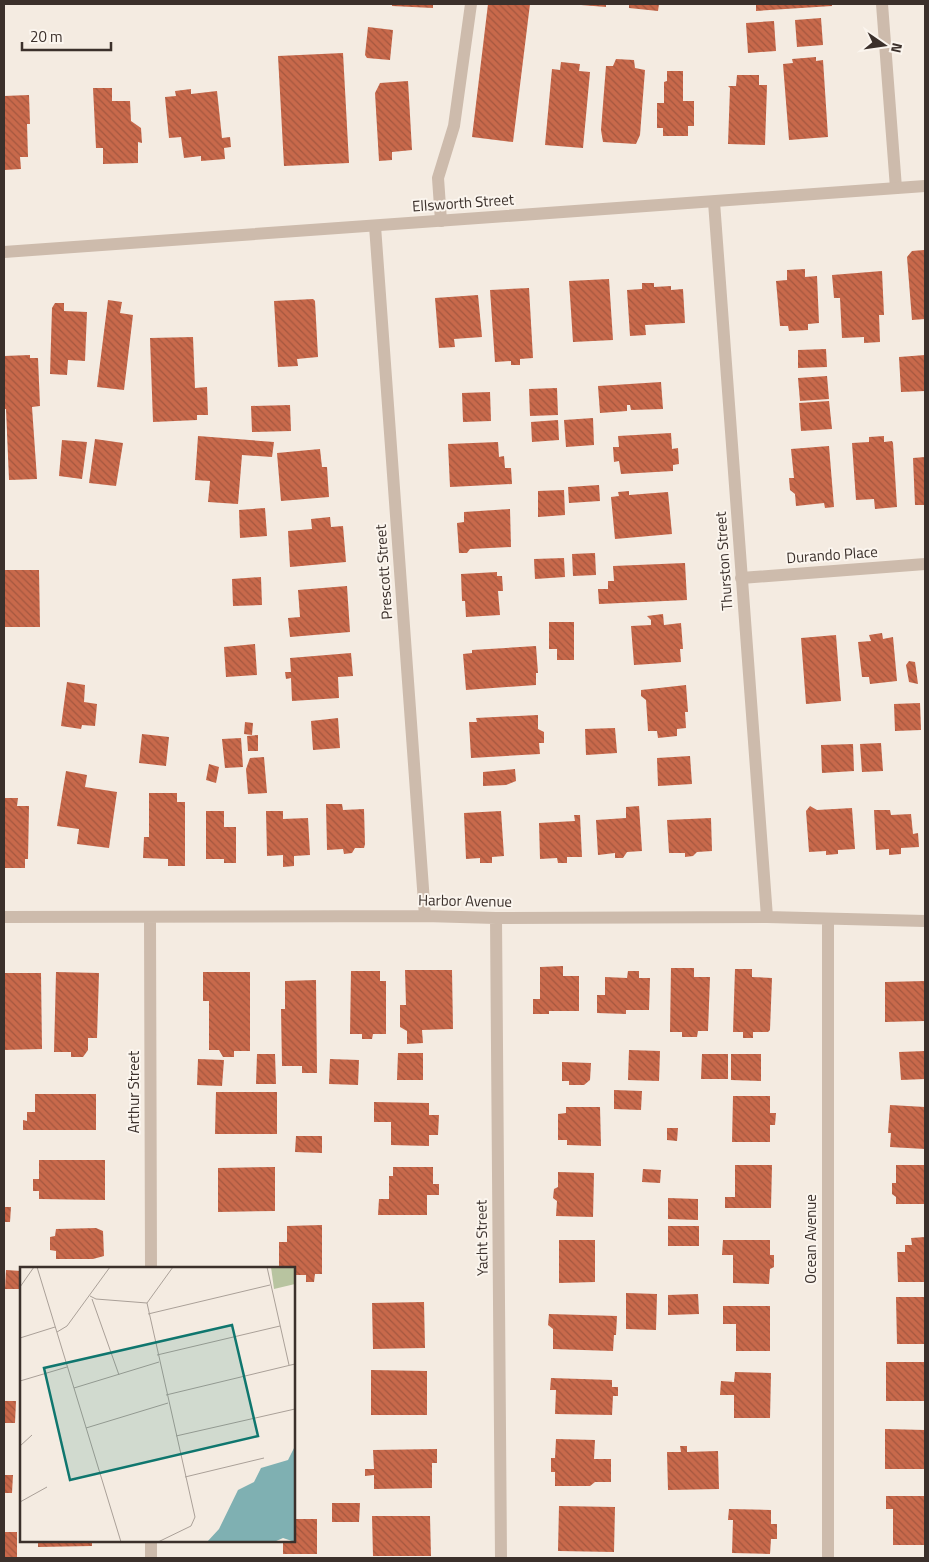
<svg xmlns="http://www.w3.org/2000/svg" width="929" height="1562" viewBox="0 0 929 1562" font-family="'Titillium Web',sans-serif">
<style>
.building{fill:url(#building-back-hatch)}
.lines{fill:none;stroke-linecap:round;stroke-linejoin:round}
.service{stroke:#cdbbac;stroke-width:12}
.minor{stroke:#cdbbac;stroke-width:12}
.tertiary{stroke:#cdbbac;stroke-width:12}
.labels{text-anchor:middle;stroke-width:4;stroke-linejoin:round;paint-order:stroke}
.street-label{font-size:15px;fill:#3b302b;stroke:#fbf5ee}
.inset-road{fill:none;stroke:#aaa098;stroke-width:1}
.view{fill:#0f766e;fill-opacity:0.15;stroke:#0f766e;stroke-width:2.5}
.inset-edge{fill:none;stroke:#3b302b;stroke-width:2.5}
</style>
<defs>
<pattern id="building-back-hatch" width="6" height="6" patternUnits="userSpaceOnUse" patternTransform="scale(1.25)"><rect width="6" height="6" fill="#c8694b"/><path d="M-1 5l2 2M0 0l6 6M5-1l2 2" fill="none" stroke="#a4573f"/></pattern>
</defs>
<rect width="100%" height="100%" fill="#f4ebe1"/>
<path class="building" d="M392,4H433V8L392,6Z
M488,4H530L513,142L472,137Z
M581,4H606V7L581,5Z
M629,4H659L658,11L629,8Z
M756,4H832V6L756,11Z
M821,18L823,45L797,47L795,20Z
M774,21L776,51L748,53L746,23Z
M368,27L393,30L390,60L367,58L365,55Z
M343,53L349,163L284,166L278,56Z
M816,57V61L823,60L828,137L789,140L783,64L793,63L792,59Z
M616,59L634,60L635,68L645,70L640,135L636,144L603,142L601,130L606,66H613Z
M561,62L580,64L579,71L590,72L583,148L545,145L552,69L560,70Z
M667,71H683V101H694V126H688V136H663V128H657V103H664V82L667,81Z
M737,75H759V85H767L765,145L728,144L730,88L728,86H736Z
M408,81L412,150L392,152V160L379,161L375,93L380,83Z
M93,88H112V101H130L131,121L141,128L142,143L138,142V163L103,164V148H96Z
M191,89V94L217,91L222,138L230,137L231,147L224,148L225,159L201,161V156L184,158L181,137L169,138L165,97L176,96L175,91Z
M29,95L30,124H27L28,157H20L21,169L4,170V96Z
M924,250L925,319L912,320L907,257L912,251Z
M805,269V277L817,276L819,323L808,324V330L789,331L788,326H780L776,281L787,280V270Z
M882,271L884,315H879L880,342L864,343V337L842,338L840,298H834L832,275Z
M609,279L613,340L573,342L569,281Z
M642,283H654V287L671,286V290L683,289L685,323L645,325L646,335L630,336L627,290L642,289Z
M529,288L533,358L520,359V365H511V361L495,362L490,290Z
M478,295L482,337L454,339L455,347L439,348L435,298Z
M313,299L315,301L318,357L297,359L298,366L278,367L274,301Z
M108,300L122,302L120,313L133,315L124,390L97,387Z
M55,303H64V311L87,312L85,361L68,360L67,375L50,374L52,308Z
M193,337L195,388L207,387L208,415H197V420L153,422L150,338Z
M826,349L827,367L798,368V350Z
M30,355V358H38L40,406L32,407L37,479L9,480L6,409H4V356Z
M925,355V391L901,392L899,357Z
M827,376L829,399L800,401L798,378Z
M661,382L663,409L631,410L630,405H627V411L600,413L598,386Z
M557,388L558,415L530,416L529,389Z
M490,392L491,421L463,422L462,393Z
M829,401L832,429L801,431L799,403Z
M290,405L291,431L252,432L251,406Z
M593,418L594,445L566,447L564,420Z
M558,420L559,440L532,442L531,422Z
M671,433L672,449L678,448L679,464L673,465V471L621,474L619,461L614,462L613,447H619L618,436Z
M198,436L274,442L272,457L242,455L238,504L208,502L210,481L195,480Z
M884,436V442L892,441L893,443L897,507L875,509L874,499L856,500L852,443L869,442V437Z
M95,439L123,443L116,486L89,483Z
M62,440L87,442L82,479L59,476Z
M498,442L499,457L504,456L505,468H511L512,484L450,487L448,444Z
M829,446L834,507L825,508L824,503L796,506L795,494L790,490L789,478H794L791,449Z
M320,449L322,467H327L329,497L281,501L277,453Z
M925,457V505H915L913,458Z
M599,485L600,501L569,503L568,487Z
M564,490L565,515L538,517V491Z
M629,491V495L668,492L672,534L615,539L611,497L619,496L618,492Z
M265,508L267,536L240,538L239,510Z
M510,509L511,547L470,549L467,553H459L457,523L464,522V512Z
M330,517L331,527L343,526L346,562L290,567L288,531L312,529L311,519Z
M595,553L596,575L573,576L572,554Z
M564,558L565,577L535,579L534,559Z
M685,563L687,600L599,604L598,589H608V581H614L613,566Z
M4,570H39L40,627H4Z
M497,572V576H502L503,591H498L500,615L466,617L465,601H462L461,574Z
M261,577L262,605L233,606L232,579Z
M347,586L350,632L290,637L288,618L300,617L298,590Z
M663,614L664,625L681,623L683,649H680L681,662L634,665L631,626L651,625V620L647,616Z
M549,622H574V660H557V649H549Z
M882,633L883,639L893,637L897,681L870,684L869,677H862L858,642L871,641L869,635Z
M836,635L841,701L806,704L801,638Z
M255,644L257,675L226,677L224,647Z
M536,646L538,673H536V685L466,690L463,654L472,653V650Z
M351,653L353,676L338,677L339,698L292,701L291,678L286,679L285,672H291L290,658Z
M909,661L915,662L918,684L909,682L906,665Z
M67,682L85,685L84,702L97,704L95,726L82,725L81,729L61,726Z
M686,685L688,712H685L686,728L677,729V736L658,738L657,731H648L646,700L641,696V690Z
M920,703L921,730L895,731L894,704Z
M538,715V729L544,732V743H539L540,754L471,758L469,722H477L476,718Z
M338,718L340,748L313,750L311,721Z
M245,722L253,723L252,735L244,734Z
M615,728L617,753L586,755L585,729Z
M142,734L169,737L166,766L139,763Z
M258,735V751H248L247,736Z
M241,738L243,767L225,768L222,739Z
M881,743L883,771L862,772L860,744Z
M853,744L854,771L822,773L821,745Z
M690,756L692,784L658,786L657,758Z
M264,757L267,793L248,794L246,769L250,758Z
M209,764L219,767L216,783L206,780Z
M515,769L516,781L506,785L483,786V772Z
M66,771L87,775L85,787L117,792L109,848L77,844L79,829L57,826Z
M149,793H177V802H185V866H168V859L143,858L144,837H149Z
M4,798H18L17,806H29L28,859H25V868H5Z
M326,804H342L343,810L364,809L365,844L364,848H355L352,853L344,854L343,849L327,850Z
M639,806L642,851L627,852L623,858H615V853L598,855L596,820L626,818V807Z
M810,806L817,810L852,808L855,849L838,850V854L826,855V851L809,852L806,811Z
M874,810H890L891,815L911,814L913,834L918,833L919,847L901,848V854L889,855V849L876,850Z
M206,811H224V827H236V863H224V859H206Z
M266,811H283V819L308,818L310,855L294,856V866L283,867V855L267,856Z
M501,811L504,856L492,857V863H480V858L466,859L464,813Z
M574,815H580L582,857H567V863H558L557,858L540,859L539,823L575,821Z
M711,818L712,851L697,852L693,856L685,857V853H669L667,820Z
M563,966V976H579V1011H549V1014H533V999H540V967Z
M671,968H694V977H710L708,1031H698L697,1037H682V1032H670Z
M735,969H752V977L772,978L770,1030L768,1032H753V1038H743V1032H733Z
M405,970H452L453,1029L422,1030L423,1043L407,1044V1031L400,1027V1005H406Z
M351,971H380V981H386V1034H373L372,1039H362V1034H350Z
M628,971H639V978H650L649,1010H626V1014L597,1013V995H605V977L627,978Z
M56,972L99,973L97,1038H88V1050L83,1057H71V1052H54Z
M203,972H250V1051H234V1057H223L219,1050H209V1001H203Z
M4,973H41L42,1049L4,1050Z
M316,980L317,1073H302V1066H282L281,1009H285V981Z
M925,981V1021L885,1022V982Z
M629,1050L660,1051L659,1081L628,1080Z
M925,1051V1079L901,1080L899,1052Z
M398,1053H423V1080H397Z
M257,1054H275L276,1084H256Z
M702,1054H728V1079H701Z
M731,1054H761V1081L731,1080Z
M198,1059L224,1060L222,1086L197,1085Z
M330,1059L359,1060L358,1085L329,1084Z
M562,1062L591,1063L590,1080L584,1085H569V1081H562Z
M614,1090L642,1091L641,1110L614,1109Z
M216,1092H277V1134H215Z
M35,1094H96V1130H23V1120L27,1121V1112H35Z
M733,1096H770V1113H776L775,1125H770V1142H732Z
M374,1102L429,1103V1115H439L438,1135H429V1146L391,1145V1122H374Z
M890,1105L925,1107V1149L890,1147L891,1133H888Z
M566,1107H600L601,1146L567,1145V1140H558V1114L566,1113Z
M667,1128H678L677,1141L667,1140Z
M296,1136H322V1153L295,1152Z
M39,1160H105V1200L39,1199V1191H33V1179H39Z
M735,1165H772L771,1208H725V1197H735Z
M896,1165H925V1204H896V1197L892,1194V1183H896Z
M275,1167V1211L218,1212V1168Z
M393,1167H433V1184H439V1195H427V1215H378L379,1199H389V1176H393Z
M643,1169L661,1170L660,1183L642,1182Z
M558,1172L594,1173L593,1217L556,1216L557,1201L553,1198L554,1189L558,1187Z
M668,1198L698,1199V1220L668,1219Z
M4,1207H11L10,1222H4Z
M322,1225V1274H315L314,1282H306V1275H294V1268L279,1267V1242H287V1226Z
M668,1226H699V1246H668Z
M96,1228L103,1231L104,1256L93,1259H56V1251L50,1250V1237L55,1236L56,1229Z
M925,1237V1282H898L897,1252H905V1245H912L911,1238Z
M559,1240H595V1282L559,1283Z
M723,1240H770V1255H774V1267L770,1269L769,1284L733,1283V1255H722Z
M6,1270L21,1271V1289H5Z
M626,1293L657,1294L656,1330L626,1329Z
M698,1294L699,1314L668,1315V1295Z
M896,1297H925V1344H897Z
M424,1302L425,1348L373,1349L372,1303Z
M723,1306H770V1351H736V1324H723Z
M549,1314L617,1316L616,1335H614L613,1351L553,1349V1329L548,1325Z
M886,1362H925V1401H886Z
M371,1370L427,1371V1415H371Z
M735,1372L771,1373L770,1418H734V1395H720L721,1381L734,1382Z
M551,1378L612,1380V1387H618V1396H613L612,1415L555,1414L556,1390H550Z
M4,1401H16L15,1423H4Z
M885,1429L925,1430V1469H885Z
M556,1439L595,1440L594,1459H611V1482H595L590,1486H555V1472H551V1458H555Z
M680,1446H687V1452L718,1451L719,1489L668,1490L667,1452H681Z
M437,1449V1463H432V1488L374,1489V1475L365,1476V1469H374L373,1450Z
M4,1475H13L12,1493H4Z
M886,1496H925V1545H893V1509H886Z
M332,1503H360L359,1522H332Z
M559,1506L615,1507L614,1552L558,1551Z
M729,1509L771,1510V1524H777V1539H771L770,1554L732,1553L733,1520H728Z
M372,1516H430L431,1556H373Z
M294,1519H317V1554H283V1541H294Z
M4,1532H17V1558H4Z
M38,1541H92V1546L38,1547Z"/>
<g class="lines">
<path class="service" d="M441,221L438,178L454,126L471,4"/>
<path class="minor" d="M882,4L896,188
M714,202L767,917
M375,226L425,916
M741,578L925,564
M4,917L425,916L496,918L767,917L925,921
M150,917L151,1268
M496,918L501,1558
M828,919V1558
M151,1541V1558"/>
<path class="tertiary" d="M4,252L925,186"/>
</g>
<g class="labels">
<g class="street-label">
<text transform="translate(463 203) rotate(-4)" y="5">Ellsworth Street</text>
<text transform="translate(832 555) rotate(-4)" y="5">Durando Place</text>
<text transform="translate(724 561) rotate(-94)" y="5">Thurston Street</text>
<text transform="translate(384 572) rotate(-94)" y="5">Prescott Street</text>
<text transform="translate(465 901) rotate(1)" y="5">Harbor Avenue</text>
<text transform="translate(134 1092) rotate(-90)" y="5">Arthur Street</text>
<text transform="translate(482 1238) rotate(-91)" y="5">Yacht Street</text>
<text transform="translate(811 1239) rotate(-90)" y="5">Ocean Avenue</text>
</g>
</g>
<g transform="translate(20 1267)">
<rect width="275" height="275" fill="#f4ebe1"/>
<path d="M251,0H275V17L254,22Z" fill="#b8c4a0"/>
<path d="M275,179V275L263,271L254,275H187L199,262L218,223L234,215L241,201L268,193Z" fill="#7fb0b2"/>
<path class="inset-road" d="M17,0L101,275M247,0L269,98M0,20L14,0M70,29L76,32L127,36L153,0M72,32L99,108M127,36L175,250L171,259L138,275M128,47L250,18M37,65L47,59L90,0M0,71L35,60M137,88L260,59M0,114L47,100M54,121L139,95M146,128L275,97M66,161L148,136M156,169L275,142M0,179L12,168M165,210L244,191M0,235L27,220"/>
<path class="view" d="M212,58L238,169L50,213L24,101Z"/>
<rect width="275" height="275" class="inset-edge"/>
</g>
<rect width="929" height="1562" fill="none" stroke="#3b302b" stroke-width="10"/>
<g transform="translate(884 45) rotate(103)" stroke="#fbf5ee" stroke-width="4" paint-order="stroke">
<path d="M0-4L9 19L0 12L-9 19Z" fill="#3b302b"/>
<text y="-8" font-size="14" font-weight="bold" text-anchor="middle" fill="#3b302b">N</text>
</g>
<path d="M22 42v8h89v-8" fill="none" stroke="#3b302b" stroke-width="2.5"/>
<text x="30" y="42" font-size="15" fill="#3b302b" stroke="#fbf5ee" stroke-width="4" paint-order="stroke">20 m</text>
</svg>
